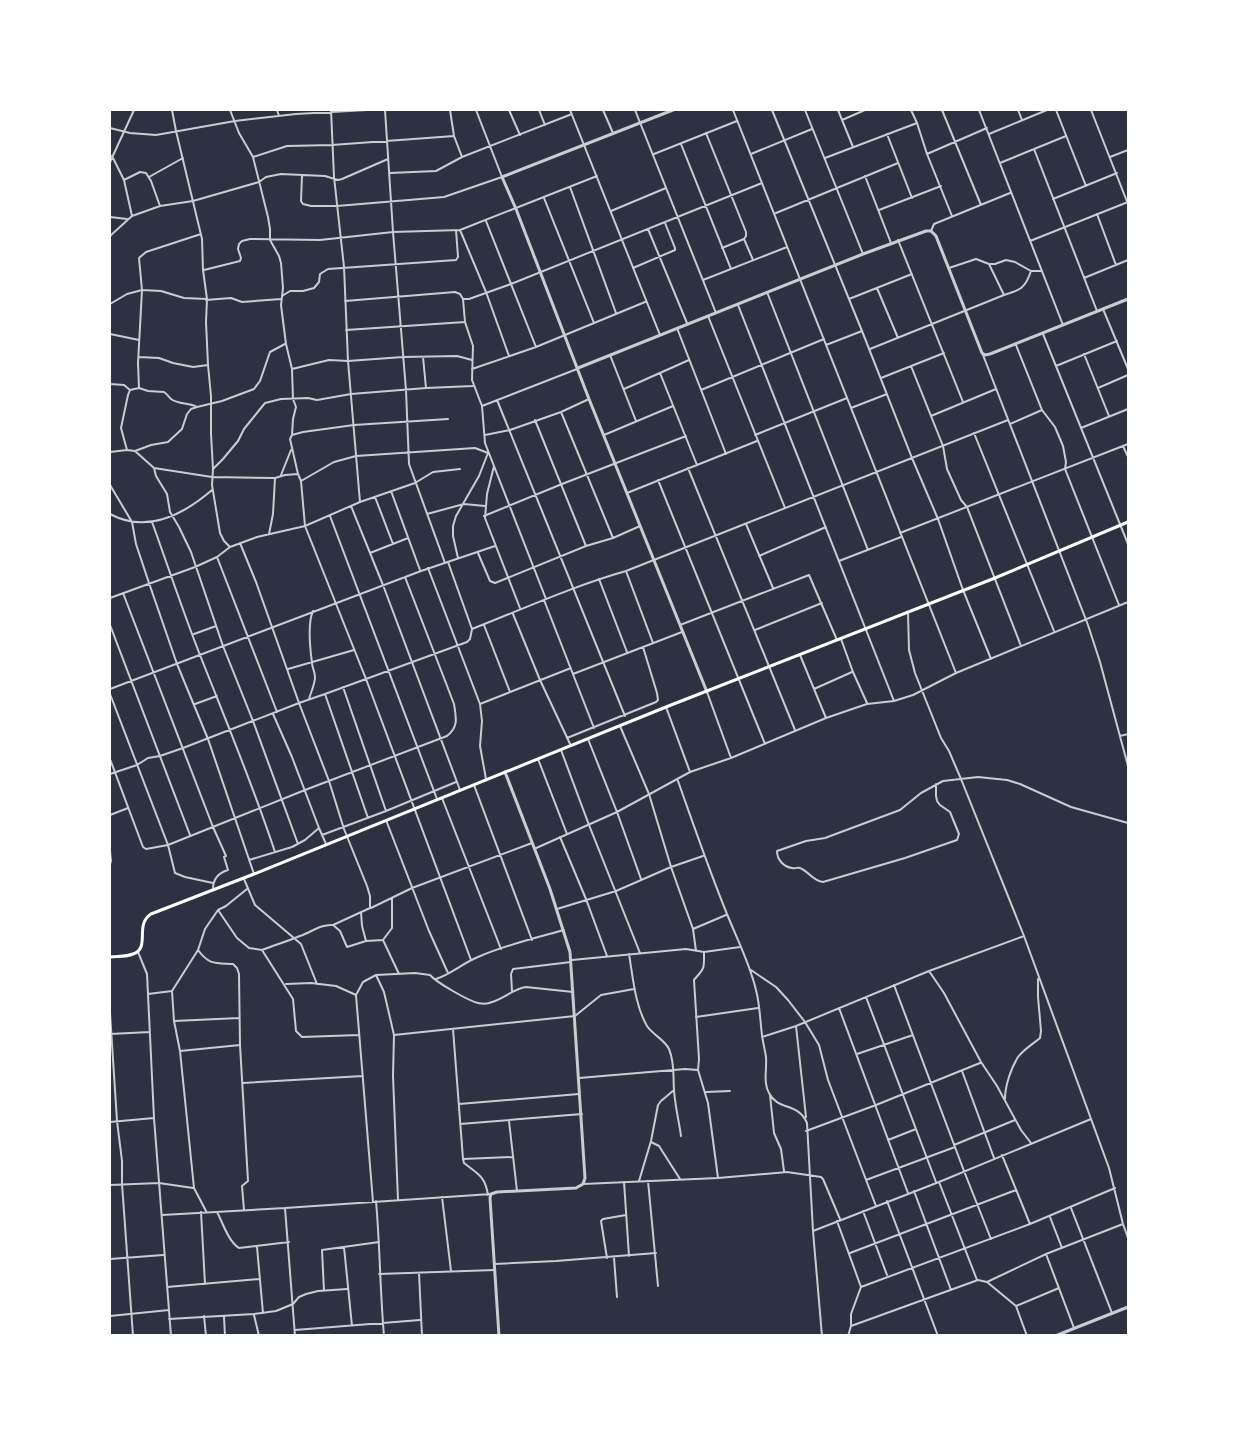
<svg xmlns="http://www.w3.org/2000/svg" width="1238" height="1445" viewBox="0 0 1238 1445" font-family="'PT Sans',sans-serif">
<style>
.lines{fill:none;stroke-linecap:round;stroke-linejoin:round}
.minor{stroke:#caccd0;stroke-width:2}
.tertiary{stroke:#caccd0;stroke-width:3}
.secondary{stroke:#fff;stroke-width:3}
</style>
<rect width="100%" height="100%" fill="#2d3142"/>
<g class="lines">
<path class="minor" d="M172,110L176,131L202,239L203,270L207,299L206,322L208,365L211,396V434L213,469L212,485L220,533L224,541L230,547L257,537L305,526L360,502L348,361L344,267L334,177L331,110
M230,110L239,133L253,157L268,217L270,229V240L279,256L281,263L283,288L281,305L286,344L292,369L293,399L296,407L293,419L292,435
M277,110L279,116
M385,110L393,232L406,390L409,464L445,563
M450,110L454,136L462,157
M509,110L520,135
M539,110L545,125
M570,110L660,335
M603,110L613,133
M635,110L716,313
M733,110L956,673
M772,110L862,331L912,458L938,519L963,590L991,659
M805,110L863,254
M838,110L853,147
M911,110L917,123L927,154L952,216
M942,110L981,205
M979,110L1063,325
M1018,110L1022,120
M1056,110L1086,186
M1091,110L1128,204
M842,120L865,110
M110,128L130,133L156,135L235,121L296,114L367,110
M706,133L746,232V236L744,239L722,248
M887,134L912,198
M989,134L1047,110
M681,144L731,269
M1034,149L1097,311
M654,154L737,121
M751,154L812,129
M927,154L987,128
M112,156L124,180L132,216
M253,157L287,146L332,145L454,136
M1110,157L1128,150
M825,158L917,123
M110,162L134,110
M1000,163L1066,136
M390,173L436,171L462,157L572,114
M302,176L301,201L303,204L311,206H337L444,197L502,177L476,110
M865,176L891,243
M149,177L183,158
M124,180L140,172L146,173L151,181L160,206
M570,187L616,313
M544,198L594,323
M1053,199L1117,173
M879,210L941,186
M611,211L666,188
M776,213L898,163
M1097,214L1116,265
M110,217L127,219
M486,221L536,347
M648,229L687,323
M460,230L486,292L509,356
M931,231L934,224L1010,193
M110,236L132,216L160,206L193,201L259,182L266,177L281,174L325,176L338,180L342,179L388,159
M744,239L753,260
M898,240L963,402
M1030,241L1128,202
M989,264L1004,295C1020,290 1025,289 1031,271
M633,268L675,250V248L665,223
M949,268L976,259L989,264H995L1006,260L1015,262L1031,271H1042
M204,270L240,261L241,258L238,249L239,244L242,241L250,239L320,240L393,232L460,230L597,176
M1084,278L1128,260
M703,280L787,247
M877,288L898,338
M767,292L868,550
M282,296L290,291H303L314,288L319,282L320,274L328,269L456,260L458,257L456,230
M463,299L465,322L473,346L472,380L482,406L485,443L546,599
M849,299L912,274
M206,300L231,298L242,302L281,299
M345,301L455,292L460,294L463,299H469L511,284L762,183
M110,304L127,294L142,290L161,291L184,298L207,299
M738,305L894,701
M1103,309L1128,369
M708,316L785,508
M677,328L726,454
M346,330L465,322
M110,334L139,340
M1043,334L1128,544
M826,345L862,331
M1016,345L1042,410L1055,427L1063,446L1066,462L1065,469L1119,605
M870,349L1004,295
M1084,354L1109,416
M610,355L636,421
M983,355L1088,625L1100,662L1128,766
M139,357L159,358L173,363L193,367L208,365
M423,357L426,388
M911,366L943,446L947,469L961,500L967,507L1021,646
M1056,366L1117,341
M292,369L329,360L348,361L403,357L457,356L472,360
M472,369L536,347L645,302
M660,373L697,465
M881,378L944,353
M110,384L124,385L130,390L139,388L148,391L164,392C167,394 169,397 171,399C179,405 189,402 197,407
M139,388L138,363L142,290L139,258L146,252L201,234
M1098,388L1128,375
M624,389L689,360
M701,390L824,339
M497,400L625,716
M482,406L577,369
M851,408L887,394
M561,412L613,538
M931,416L996,389
M535,420L586,546
M1010,424L1042,410
M1081,428L1128,409
M974,433L1054,631
M485,435L510,430L561,412L589,399
M604,435L673,406
M755,435L847,398
M1123,446L1128,457
M127,450L121,428L128,395L130,390
M135,451L154,468L156,476L167,494L170,512L179,527L191,552L223,646L253,721L298,844
M110,452L127,450L135,451L151,445L168,442L182,429L187,414L191,409L197,407L222,401L254,389L260,381L270,352L285,344
M494,466L487,494L485,518L520,608
M154,468L212,477L275,478L285,475L298,474L301,481L305,526L366,679L471,960
M688,468L795,730
M213,469L223,459L238,441L244,429L265,403L281,399L308,398L317,400L351,394L426,388L473,386
M298,474L290,439L292,435L303,432L354,425L448,419
M281,475L291,450
M658,480L765,744
M301,481L334,462L356,456L475,448L488,453
M110,485L132,522L136,544L149,583L177,664L208,739L254,874
M391,491L420,570
M627,493L757,441
M375,497L393,544
M360,502L415,483L433,472L460,469
M351,506L383,585L460,790
M110,514C147,534 183,515 212,490
M427,514L464,504L485,506
M330,516L437,799
M484,516L562,484L686,436
M152,522C168,566 183,612 200,655C226,721 253,785 275,852
M746,524L773,588
M900,533L1128,444
M269,534L273,514L275,478
M240,543L256,582L299,703L329,781L344,829L367,886L370,896V908L333,925C320,924 312,932 300,936C288,941 275,945 262,950
M370,553L408,538
M478,553L490,581L495,583L586,546L613,538L640,526
M759,556L826,527
M217,557L277,712
M458,558L453,536V526L456,516L479,476L488,453
M839,561L901,537
M428,568L480,704L482,721L480,746L486,779
M626,571L653,643
M599,579L627,652
M123,593L213,827L226,856L224,857L228,870C218,873 213,879 213,889
M110,598L195,567L217,557L230,547
M544,600L594,728
M908,613L909,650L915,673L941,738L949,751L961,779L1024,936L1109,1168L1123,1224L1128,1238
M513,614L540,680L571,746
M110,625L190,835
M484,625L510,692
M680,625L809,575L837,640
M472,629C523,609 573,586 626,571L1008,420
M755,630L822,603
M194,634L216,626
M841,639L853,672L867,703
M800,655L826,718
M288,669L354,650
M573,674L682,632
M343,687L386,811
M110,689L421,571L495,546
M814,689L852,672
M707,692L731,758
M110,694L168,845L175,873L185,877L213,883
M325,694L368,818
M309,699C311,692 315,684 315,677C315,672 312,667 312,663C310,648 307,624 313,611
M195,704L217,696
M480,704L571,668
M666,707L690,772
M273,714L292,757L319,828L326,844
M620,726L649,794L671,867L693,929L696,951
M1120,736L1128,734
M567,738L656,702L658,700L657,693L643,647
M588,739L617,812L641,879
M561,750L589,825L640,953
M110,759L143,847L146,849L168,845L305,790L447,736C459,727 456,717 454,704L405,577
M538,759L567,834
M110,774L137,765L148,758L160,756L183,748L299,703L325,694L467,642L470,639L472,629L448,562
M678,781C694,826 709,870 727,914C737,939 750,964 756,990C760,1005 760,1020 762,1035C763,1043 765,1050 766,1057C767,1069 763,1083 769,1093C778,1111 798,1102 807,1123
M936,784V796L937,801L940,805L950,812L959,834L957,840L905,858L823,882C813,881 810,873 802,869C797,866 798,869 792,868C784,867 777,860 777,851L806,841L825,838L900,810L921,793L943,781L978,777L1007,780L1020,784L1071,807L1128,823
M474,785L532,940
M442,798L501,949
M110,815L128,808
M386,820L429,931L448,973
M322,835L386,811L456,782
M560,837L586,899L607,956
M534,849L617,812L690,772L731,758L826,718L867,704L894,701L913,695L956,673L1128,602
M110,851L111,861L110,864
M249,860L292,847L305,840L319,828
M244,879L255,905L301,944L317,984
M371,908L412,888L532,843
M557,909L616,891L671,867L703,856
M218,910L237,938L249,948L262,950L293,999L296,1031L302,1037L359,1035
M361,912L362,926L366,941
M333,925L340,931L347,947L366,941L383,940L392,928V898
M693,929L726,915
M383,940L399,974
M198,950L172,991L174,1021L180,1051L194,1188L206,1211
M138,952L147,974L154,1118L171,1336
M704,952C704,970 705,967 694,980L699,1059L698,1070L708,1103L718,1178
M629,954C633,978 635,1005 647,1026C653,1035 665,1040 669,1049C675,1063 673,1077 674,1090C675,1106 679,1121 681,1136
M572,960L686,949L704,952L740,947
M751,970L776,987L788,1000L805,1022L819,1045L828,1080L876,1206
M929,971L944,993L981,1062L997,1086L1021,1130L1031,1143
M376,975L384,992L394,1035L393,1076L398,1200
M436,979C451,974 463,963 478,957C505,945 535,938 564,930
M286,984L311,983L336,986L356,995
M894,985L964,1171L991,1239
M512,991L511,974L513,969L571,962
M148,994L172,991
M866,997L936,1182
M839,1008L908,1193
M110,1013L117,1121L122,1161V1184L133,1336
M696,1017L758,1008
M174,1021L239,1018
M796,1026L806,1117
M453,1029L463,1159L464,1163C478,1174 485,1176 488,1195
M110,1034L150,1032
M394,1035L575,1016L601,995L634,989
M762,1037L796,1026L929,971L1024,936
M180,1051L240,1045
M857,1054L913,1035
M962,1071L994,1158
M579,1078L685,1069L698,1070
M243,1083L363,1076
M706,1092L730,1091
M770,1095L774,1133L781,1149L784,1171
M1005,1099C1005,1086 1011,1068 1018,1057C1024,1049 1033,1044 1040,1038L1041,1031L1038,997V979
M459,1104L579,1094
M509,1121L517,1191
M110,1122L154,1118
M807,1123L813,1231L822,1336
M460,1124L582,1114
M806,1131L876,1105L980,1063
M888,1140L916,1129
M651,1142L659,1146L680,1179
M954,1145L1015,1120
M1002,1155L1030,1224
M463,1159L513,1157
M866,1180L955,1147
M639,1181L651,1141L658,1105L661,1101L674,1090
M648,1181L658,1286
M624,1182L629,1256
M939,1182L977,1280
M583,1184L718,1178L787,1172L821,1177L823,1179L840,1219
M110,1185L159,1183L193,1188
M914,1191L951,1290
M442,1197L451,1271
M376,1201C380,1246 380,1291 384,1336
M887,1201L938,1336
M373,1202L356,995L363,982L376,975L415,973L430,975C437,983 469,1001 478,1003C483,1004 488,1004 492,1002C505,998 513,989 526,987L573,992
M285,1208L295,1336
M1071,1208L1112,1313
M244,1210L242,1186L248,1181L240,1045L239,974L237,968L233,964C215,963 209,965 198,950L205,929L218,910L226,906L247,889
M863,1211L887,1275
M201,1212L205,1284
M217,1212C223,1223 228,1241 239,1248L289,1242
M162,1215L285,1208L491,1194
M1050,1217L1062,1248
M837,1221L861,1287L851,1314V1326L848,1336
M813,1231L939,1182L1091,1119
M257,1247L263,1313
M344,1247L352,1326
M850,1253L1016,1190
M1046,1254L1074,1328
M607,1258L601,1221L603,1219L626,1215
M614,1258L617,1297
M110,1259L163,1255
M495,1264L556,1261L656,1253
M419,1273L422,1336
M379,1274L495,1270
M987,1282L1016,1306L1027,1336
M167,1287L260,1279
M861,1287L1030,1224L1115,1188
M324,1291L322,1250L379,1242
M1016,1306L1059,1288
M254,1315L259,1336
M110,1316L169,1310
M204,1316L206,1336
M224,1317L225,1336
M169,1319L254,1314L276,1311L293,1304L299,1297L306,1294L318,1291L347,1289
M851,1326L978,1280L987,1282L1046,1254L1123,1224
M295,1330L420,1320"/>
<path class="tertiary" d="M673,110L502,177L516,209L589,399L707,692
M578,368L863,254L926,231H931L936,236L982,353L985,355L990,354L1128,299
M499,1336L490,1198L491,1194L497,1192L576,1188L583,1184L585,1178L570,952L550,889L505,772
M1055,1336L1128,1307"/>
<path class="secondary" d="M110,957C117,956 126,957 133,954C151,948 134,925 151,914L254,874L666,707L995,578L1128,522"/>
</g>
<rect width="1238" height="1445" fill="none" stroke="#ffffff" stroke-width="222"/>
</svg>
